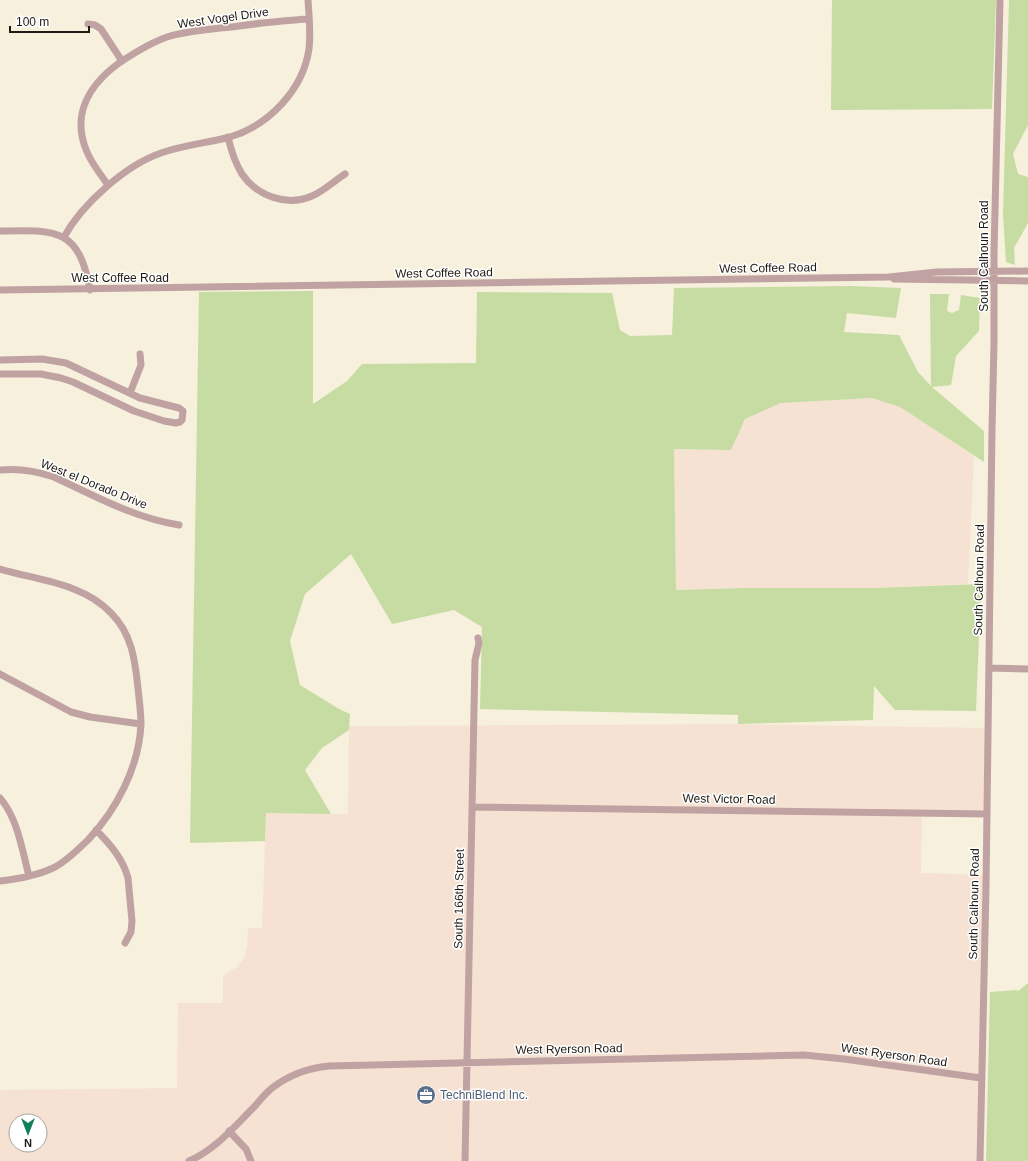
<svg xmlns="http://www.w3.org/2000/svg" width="1028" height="1161" viewBox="0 0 1028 1161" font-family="Arial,sans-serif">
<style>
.industrial{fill:#f6e2d3;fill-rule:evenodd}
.green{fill:#c6dca3}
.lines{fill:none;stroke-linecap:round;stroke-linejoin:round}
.minor{stroke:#c0a2a2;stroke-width:7}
.labels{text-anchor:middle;stroke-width:3;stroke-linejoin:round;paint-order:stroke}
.street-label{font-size:12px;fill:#1e1b14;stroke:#fff}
.service-label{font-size:12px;fill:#4e5e75;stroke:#fff;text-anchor:start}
</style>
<rect width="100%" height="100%" fill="#f7f0dd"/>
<path class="industrial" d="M872,398L900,407L974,456L968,584L874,588H744L676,590L674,449L731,450L745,419L781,403Z
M738,724L988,728L987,814L922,813L921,873L986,875L980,1161H0V1090L177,1088L178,1003H223V978L225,974L237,967L244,958L247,947L248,928H262L266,813L348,814L349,726ZM16,1121H40V1145H16Z"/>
<path class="green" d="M832,0H996L992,109L831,110Z
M1009,0H1028V125L1013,154L1018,174L1028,177V223L1014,248L1015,265L1006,262L1003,214Z
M851,286L901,288L896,318L847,313L844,332L899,335L918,372L931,386L930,294H949L947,311L952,313L959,310L961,295L980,298L979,331L956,356L951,385L932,387L984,431V462L900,407L872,398L781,403L745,419L731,450L674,449L676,590L744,588H874L981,584L976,711L895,710L874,686L873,720L738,724V715L480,709L482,627L454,610L392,624L351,554L305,594L290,641L300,685L339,709L350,714L349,730L322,748L305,770L331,814L266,813L265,841L190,843L199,292L313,291V404L347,381L362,364L476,363L477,292L612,293L620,330L630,336L672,335L674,288Z
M1028,983V1161H986L990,992L1018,990L1017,992Z"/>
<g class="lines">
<path class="minor" d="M88,24L95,25L101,29L122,61
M228,137C231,150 235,163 242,174C257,196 287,207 312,196C324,191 334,181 345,174
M108,185C101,175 92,164 87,152C71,115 89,85 119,63C134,53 150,43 167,37C190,30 215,29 239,26C262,23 286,20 309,19
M0,231C55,230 79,227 90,290
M64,237C82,204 126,165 161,153C184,145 207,143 230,137C269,125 303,90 309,49C311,33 309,16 308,0
M894,279L1028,281
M0,290L889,277L937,272L1028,271
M0,360L42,359L66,363L140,398L179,408L183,411L182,420L180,422L176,423L164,421L134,411L73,382L61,378L41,374H0
M130,393L141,365L140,354
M0,470C19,468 36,471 54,477C95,496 134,518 179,525
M0,569C37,580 83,583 111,613C132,634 135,660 138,688C139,700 141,712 141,724C139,767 117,809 88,840C77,850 66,862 53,868C36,876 18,879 0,881
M989,668L1028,669
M0,674L71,712L90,717L141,724
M0,798C18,819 22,850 29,876
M472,807L987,814
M96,830C110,844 123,859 128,878L132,921L131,932L125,943
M229,1131L246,1149L251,1161
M189,1161C215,1150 235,1126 255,1106C260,1100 266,1093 272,1088C289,1075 307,1068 329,1066L804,1055L844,1059L981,1078
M465,1161L475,660L479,643L478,638
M980,1161L986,887L992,430L994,344V253L1000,0"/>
</g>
<defs>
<g id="office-disc" transform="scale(1)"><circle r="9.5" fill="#5c6f8a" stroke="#fff"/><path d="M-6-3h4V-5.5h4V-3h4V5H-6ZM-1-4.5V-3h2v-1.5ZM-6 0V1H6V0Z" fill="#fff"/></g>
</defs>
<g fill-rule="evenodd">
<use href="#office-disc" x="426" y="1095"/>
</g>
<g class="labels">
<g class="street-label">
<text transform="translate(223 18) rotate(-8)" y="4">West Vogel Drive</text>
<text transform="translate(984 256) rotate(-90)" y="4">South Calhoun Road</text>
<text transform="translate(768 268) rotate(-1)" y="4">West Coffee Road</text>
<text transform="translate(444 273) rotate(-1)" y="4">West Coffee Road</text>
<text x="120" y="282">West Coffee Road</text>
<text transform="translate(94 484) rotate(22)" y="4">West el Dorado Drive</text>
<text transform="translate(979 580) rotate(-89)" y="4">South Calhoun Road</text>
<text transform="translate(729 799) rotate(1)" y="4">West Victor Road</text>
<text transform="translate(459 899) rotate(-89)" y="4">South 166th Street</text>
<text transform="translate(974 904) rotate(-89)" y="4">South Calhoun Road</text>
<text transform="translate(569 1049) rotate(-1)" y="4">West Ryerson Road</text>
<text transform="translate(894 1055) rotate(8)" y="4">West Ryerson Road</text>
</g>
<g class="service-label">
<text x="440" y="1099">TechniBlend Inc.</text>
</g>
</g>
<g transform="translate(28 1133) rotate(180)"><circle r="19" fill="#ffffff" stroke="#a5a4a1"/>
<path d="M0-3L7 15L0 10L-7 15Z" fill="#12805c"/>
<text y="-6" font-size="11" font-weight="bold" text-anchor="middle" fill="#1e1b14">N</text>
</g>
<path d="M10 26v6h79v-6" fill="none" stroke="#1e1b14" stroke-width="2"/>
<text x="16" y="26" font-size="12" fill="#1e1b14" stroke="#ffffff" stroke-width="3" paint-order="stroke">100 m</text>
</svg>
